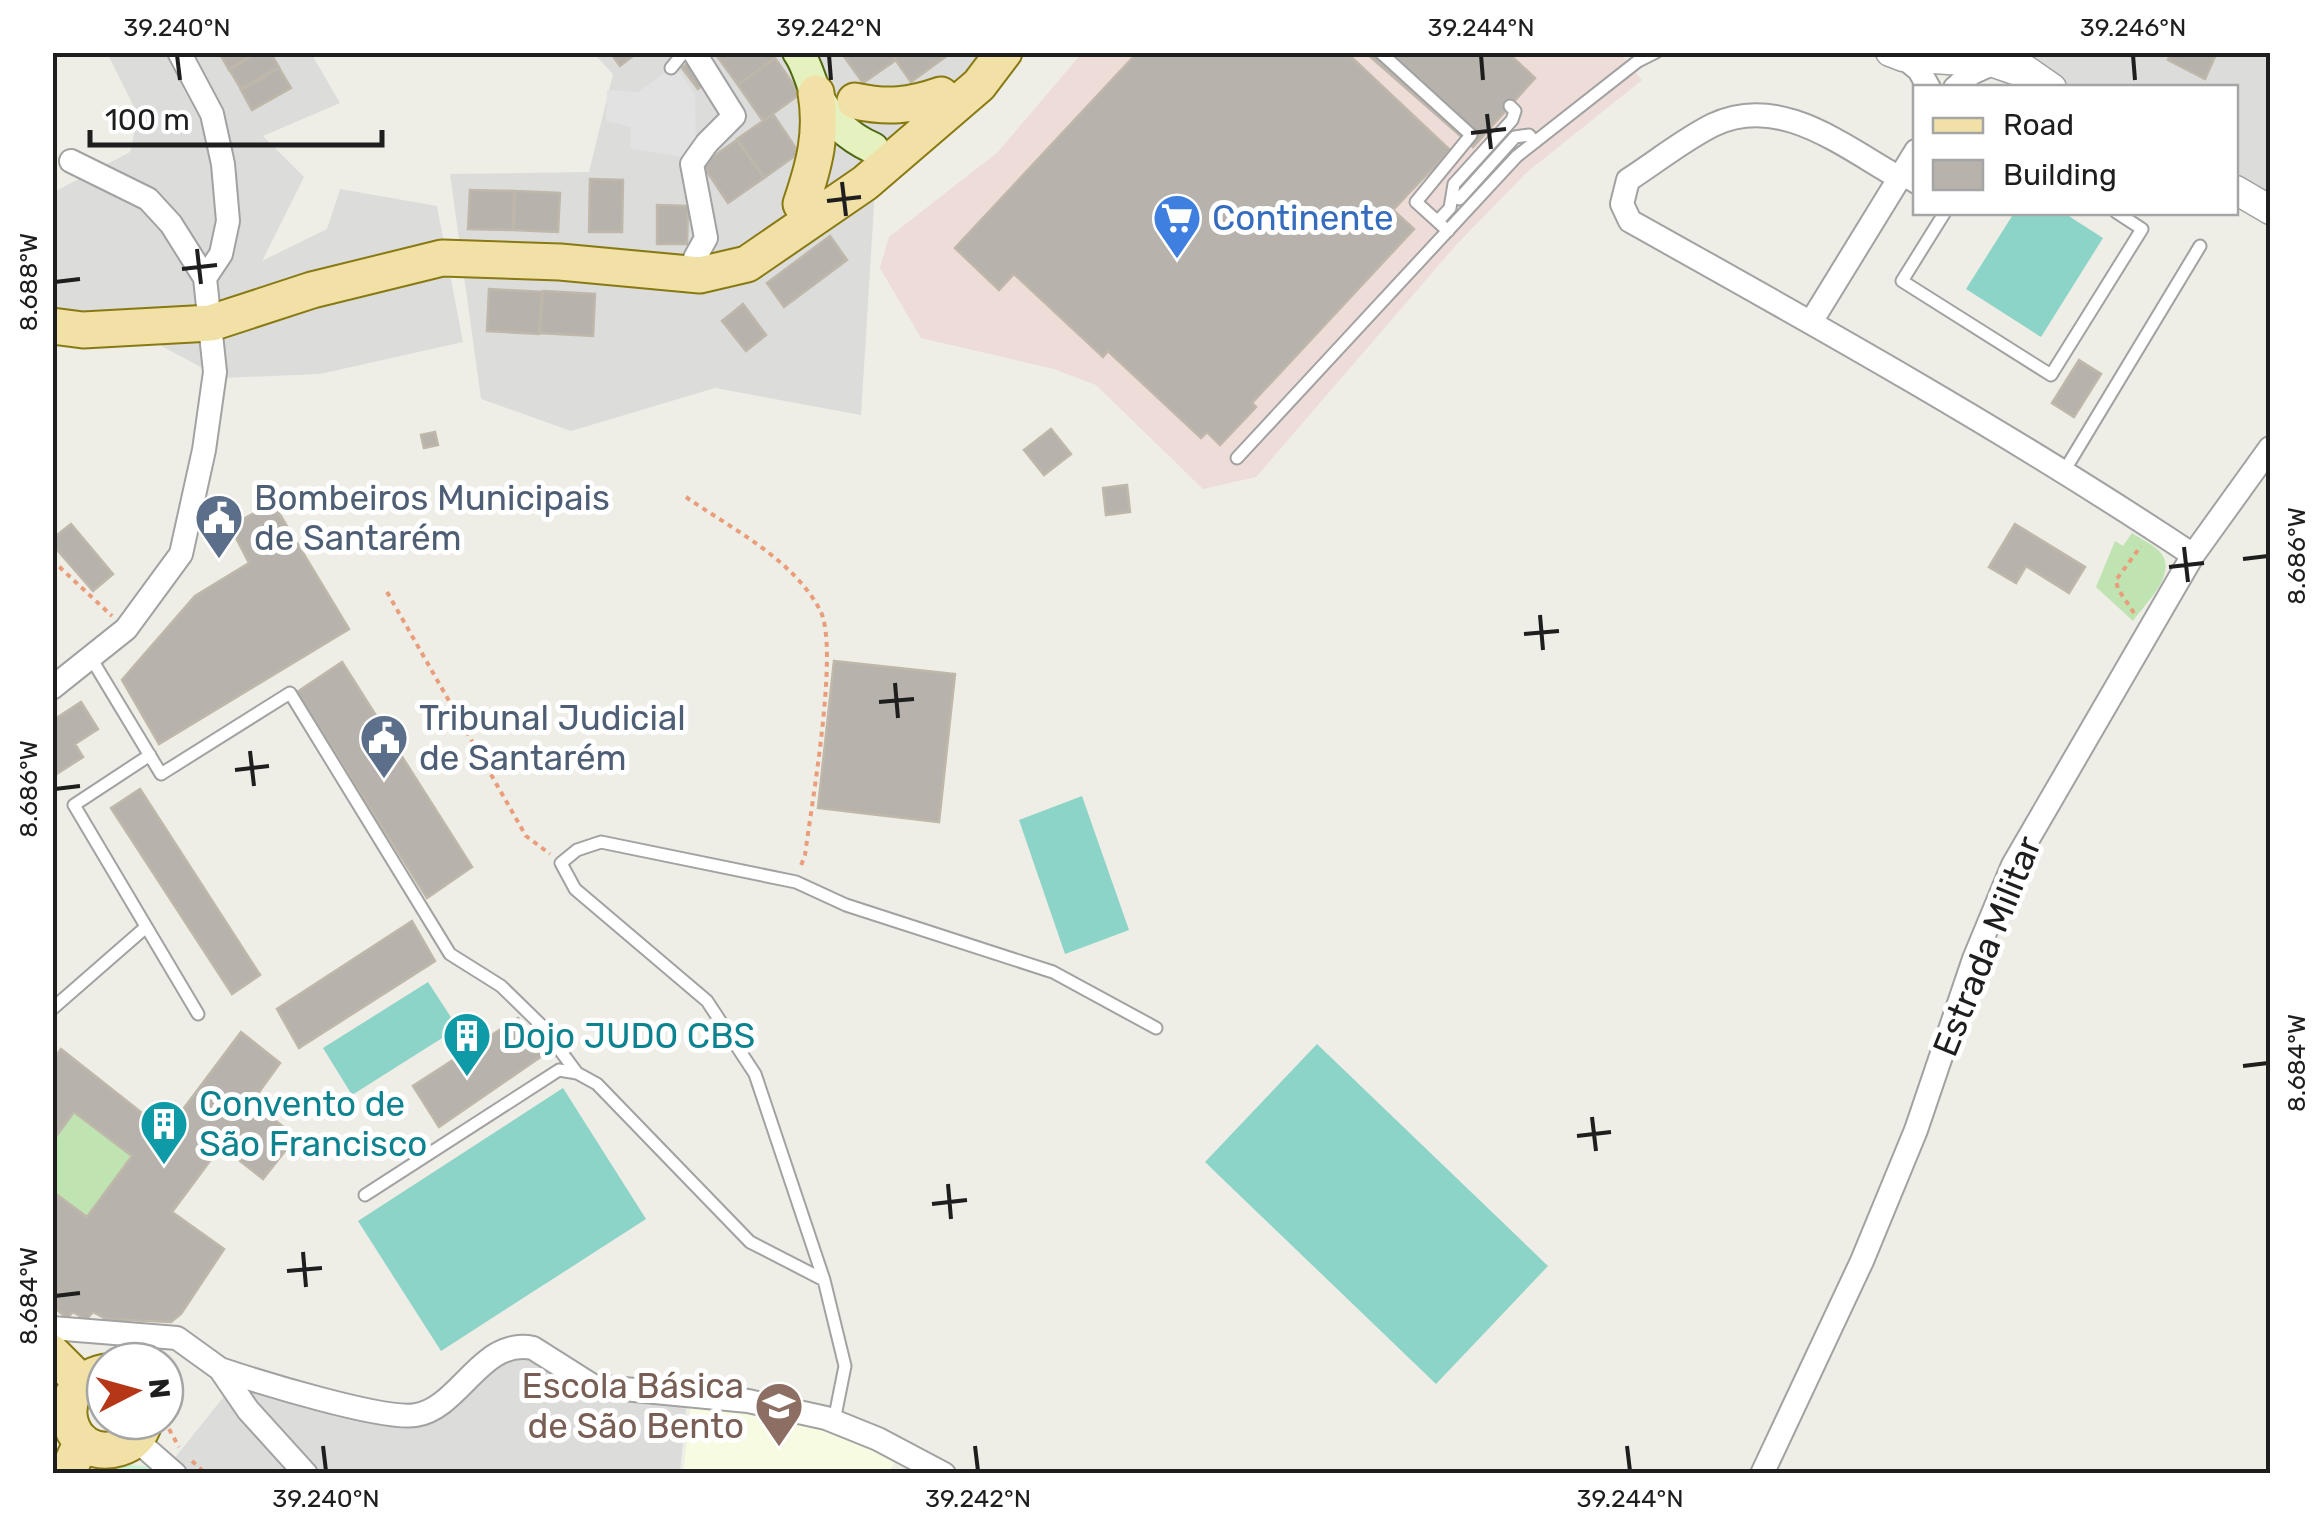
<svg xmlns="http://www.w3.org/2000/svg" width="2323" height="1526" viewBox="0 0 2323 1526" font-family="Rubik,sans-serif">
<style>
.residential{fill:#dcdcdb}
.commercial{fill:#eddcd7}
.education{fill:#f6fbe1}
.grass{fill:#bfe3b1}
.park{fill:#c7f3d4}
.pitch{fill:#8cd4c7}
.parking{fill:#e2e2e2}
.building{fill:#b7b3ac;stroke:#beb7aa;stroke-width:2.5}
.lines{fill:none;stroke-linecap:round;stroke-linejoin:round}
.service-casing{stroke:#a2a2a2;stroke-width:15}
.minor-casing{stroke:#a2a2a2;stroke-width:26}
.tertiary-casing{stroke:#a2a2a2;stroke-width:31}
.secondary-casing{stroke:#4e6911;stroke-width:34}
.primary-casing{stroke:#887911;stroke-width:39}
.path{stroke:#ea9d7b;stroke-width:4;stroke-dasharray:5 5;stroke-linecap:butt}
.service{stroke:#fff;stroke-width:11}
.minor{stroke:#fff;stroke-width:22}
.tertiary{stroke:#fff;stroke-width:28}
.secondary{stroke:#e5f2bf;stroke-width:30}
.primary{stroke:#f1e1a7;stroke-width:35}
.ticks{fill:none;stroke:#1e1e1e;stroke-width:4}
.labels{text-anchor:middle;stroke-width:10;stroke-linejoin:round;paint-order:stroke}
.shop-label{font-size:35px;fill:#366cbe;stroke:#fff;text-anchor:start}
.service-label{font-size:35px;fill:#4e5e75;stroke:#fff;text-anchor:start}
.street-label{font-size:35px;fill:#1e1e1e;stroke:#fff}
.culture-label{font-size:35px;fill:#0d838f;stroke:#fff;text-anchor:start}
.education-label{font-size:35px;fill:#785e54;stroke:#fff;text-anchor:end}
.neatline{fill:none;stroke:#1e1e1e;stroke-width:4}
.ticks-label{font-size:25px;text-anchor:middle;fill:#1e1e1e}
</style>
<rect width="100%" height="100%" fill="#eeede6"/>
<path class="residential" d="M107,53H311L340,103L263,136L304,177L262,261L327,229L340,189L437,206L463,342L320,374L221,378L143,336L53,340L52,193L130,152L138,115Z
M593,53H1011L876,174L861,415L715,388L571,431L481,399L450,174L589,172L613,74Z
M2007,53H2270V217L2236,196V88L2055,87L2028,71Z
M517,1350L594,1393L688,1389L680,1473L185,1474L173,1460L238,1379L422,1424Z"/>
<path class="commercial" d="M1619,52L1642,80L1526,173L1456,245L1256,477L1203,489L1096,385L1054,369L921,338L880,268L889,237L998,152L1082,53Z"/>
<path class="education" d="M691,1403L794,1422L847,1438L896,1459L889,1473L683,1474Z"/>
<path class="grass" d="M2132,533C2141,539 2152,544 2159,551C2180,572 2145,604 2133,621L2096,587L2115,541L2123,546Z
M74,1112L132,1156L87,1217L53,1191V1142Z"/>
<path class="park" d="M122,1464L150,1467L157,1473L100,1474L103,1469Z"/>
<path class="pitch" d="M2014,213H2064L2103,238L2041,337L1966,289Z
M1082,796L1129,930L1065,954L1019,820Z
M428,982L458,1028L352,1095L323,1048Z
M1317,1044L1548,1266L1436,1384L1205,1162Z
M563,1088L646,1219L441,1351L358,1221Z"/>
<path class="parking" d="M671,68L678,69L695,95L696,149L686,158L630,148L631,127L606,121L607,90L638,92Z"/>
<path class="building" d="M219,52H258L229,70Z
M258,52H270L279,67L241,89L229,69Z
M610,52H638L620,66Z
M714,52H771L775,58L738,85Z
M841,52H890L896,60L863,83Z
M890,52H952L911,82Z
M1138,52H1346L1450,150L1393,210L1414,229L1252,403L1256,407L1220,445L1207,432L1201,438L1108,351L1103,357L1014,274L999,290L955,248Z
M1365,52H1507L1535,78L1473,147Z
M2171,52H2217L2205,79L2168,60Z
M775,58L800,94L763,121L738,85Z
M693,59L709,80L698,89L682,68Z
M279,68L291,88L252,110L241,90Z
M773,114L799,153L764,178L737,139Z
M737,140L764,178L728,203L702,164Z
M590,179L623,180L622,232H589Z
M470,190L514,191L513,230L468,229Z
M515,191L560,193L558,232L514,230Z
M657,205L688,206L687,244H657Z
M830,236L847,260L784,307L767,283Z
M489,289L542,292L539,334L487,331Z
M543,291L595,294L593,336L540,333Z
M743,304L766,335L746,351L722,321Z
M2079,360L2101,374L2074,417L2052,403Z
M1051,429L1071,454L1044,475L1024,450Z
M435,432L438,445L424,448L421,435Z
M1127,485L1130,512L1106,515L1103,488Z
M273,503L349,629L159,744L122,680L195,596L249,563L230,526Z
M71,524L113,574L93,591L52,544V539Z
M2015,524L2085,567L2069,593L2026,566L2016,583L1989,567Z
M834,661L955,674L939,822L818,808Z
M342,662L472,867L427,898L297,692Z
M81,702L98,729L75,744L83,757L52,777V721Z
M140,789L260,975L232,994L111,808Z
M412,921L435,961L299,1048L277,1009Z
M518,1018L542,1056L439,1127L413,1086Z
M241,1032L280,1063L252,1102L296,1137L263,1179L221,1146L172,1212L224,1249L181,1314L171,1322L106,1319L93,1312L86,1320L73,1312L67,1318L52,1306V1191L87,1217L132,1156L74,1112L52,1142V1061L61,1049L166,1132Z"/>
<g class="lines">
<g class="service-casing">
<path id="service" d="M1380,52L1471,135L1416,202L1448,231
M671,68L684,52
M1898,177L1916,188
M1459,199L1515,137L1529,135L1535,142
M1945,212L1902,281L2051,375L2142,229L2116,212
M1438,221L1450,208L1454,184L1512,120L1515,111L1510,106
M1237,458L1517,156L1638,61L1656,52
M2063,473L2200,246
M91,658L161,774L290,693L450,954L501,986L542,1026L577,1073
M150,755L74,805L198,1014
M52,1009L146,927
M365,1195L559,1070L577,1073L597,1084L750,1242L824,1280
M834,1421L845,1366L824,1280L755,1074L707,1001L575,889L561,863L577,850L601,842L796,882L846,905L1053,972L1156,1028"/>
</g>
<g class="minor-casing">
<path id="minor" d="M694,52L734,116L707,143L692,164L706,238L695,258
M1903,57L1919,70L1929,88
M1955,88L1972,73L1994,63
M71,161L148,199L171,224L205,278
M1898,177C1843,146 1779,93 1713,125C1683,140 1656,162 1628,180L1622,204L1630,221C1820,327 2011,434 2193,555
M1811,322L1916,151
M52,688L126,629L181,554L204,450L215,372L205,278L221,254L228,221L223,164L212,114L179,52
M52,1328L177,1338L220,1369L248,1410L306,1474
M220,1369C256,1381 384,1421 416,1415C460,1408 482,1337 533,1348L593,1386L748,1401L826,1418L878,1439L944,1474
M135,1439L175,1474
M1762,1474L1862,1261L1916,1130L1974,959L2013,865L2193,555L2270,448"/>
</g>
<g class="tertiary-casing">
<path id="tertiary" d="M1890,52L1903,57L1994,63L2029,75
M2016,63L2052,88
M2236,190L2270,210"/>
</g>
<g class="secondary-casing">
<path id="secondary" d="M798,52C807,65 809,77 815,91C827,117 848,137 873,148"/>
</g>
<g class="primary-casing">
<path id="primary" d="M855,101C887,108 910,106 941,95
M801,204C814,166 823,133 816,93
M52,326L83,330L211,323L312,290L442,258L560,262L700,275L747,264L865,183L979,85L1004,52
M52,1353L81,1382
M105,1372C45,1385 67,1464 119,1448C133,1444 141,1434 145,1421
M67,1474L82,1441"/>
</g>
<path class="path" d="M686,497C732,529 793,559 820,610C840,647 811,807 805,855L800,868
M52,560L112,616
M387,592L526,836L550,854
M2134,613L2118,589L2116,580L2141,546
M169,1429L179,1447
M192,1461L206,1474"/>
<use href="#service" class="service"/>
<use href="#minor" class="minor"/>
<use href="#tertiary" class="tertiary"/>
<use href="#secondary" class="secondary"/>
<use href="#primary" class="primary"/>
</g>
<path class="ticks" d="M177,55L180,80M829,55L831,80M1481,55L1483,80M2133,55L2135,80M1487,114L1491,149M1471,133L1506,129M842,182L846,216M827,201L861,197M197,249L201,284M182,269L217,265M55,282L80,279M2184,547L2188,582M2243,559L2268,556M2169,567L2204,563M1540,615L1543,650M1524,634L1559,631M895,683L898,718M879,702L914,699M250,751L254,786M235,770L269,766M55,789L80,786M2243,1066L2268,1063M1592,1117L1596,1151M1577,1136L1611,1132M948,1184L951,1219M932,1204L967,1200M303,1252L306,1287M287,1271L322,1268M55,1296L80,1293M323,1446L326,1471M975,1446L978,1471M1627,1446L1630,1471"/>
<defs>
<g id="supermarket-pin" transform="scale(2.5)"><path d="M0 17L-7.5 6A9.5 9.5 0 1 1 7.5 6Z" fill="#3f7fe0" stroke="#fff"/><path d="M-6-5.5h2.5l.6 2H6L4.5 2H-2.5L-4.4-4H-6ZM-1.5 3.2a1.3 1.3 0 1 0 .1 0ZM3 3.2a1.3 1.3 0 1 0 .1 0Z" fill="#fff"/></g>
<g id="civic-pin" transform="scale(2.5)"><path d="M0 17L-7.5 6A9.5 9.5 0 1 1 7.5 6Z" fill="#5c6f8a" stroke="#fff"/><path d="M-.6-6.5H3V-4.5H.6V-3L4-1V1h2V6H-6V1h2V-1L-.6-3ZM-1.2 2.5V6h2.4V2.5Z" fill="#fff"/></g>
<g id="building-pin" transform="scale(2.5)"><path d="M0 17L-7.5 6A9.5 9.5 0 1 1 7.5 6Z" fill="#0f9aa8" stroke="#fff"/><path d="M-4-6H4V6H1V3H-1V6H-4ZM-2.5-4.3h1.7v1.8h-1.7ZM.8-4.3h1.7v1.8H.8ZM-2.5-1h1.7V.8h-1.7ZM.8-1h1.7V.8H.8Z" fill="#fff"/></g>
<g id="school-pin" transform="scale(2.5)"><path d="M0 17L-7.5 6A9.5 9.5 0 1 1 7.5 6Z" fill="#8d6e63" stroke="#fff"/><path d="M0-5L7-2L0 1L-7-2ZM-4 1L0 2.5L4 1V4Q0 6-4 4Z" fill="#fff"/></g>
</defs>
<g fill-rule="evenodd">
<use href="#supermarket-pin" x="1177" y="218"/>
<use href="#civic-pin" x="219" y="518"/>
<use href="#civic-pin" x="384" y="738"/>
<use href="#building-pin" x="467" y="1036"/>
<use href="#building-pin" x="164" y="1124"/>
<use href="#school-pin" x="779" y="1406"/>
</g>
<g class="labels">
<g class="shop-label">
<text x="1212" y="230">Continente</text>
</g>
<g class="service-label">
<text x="254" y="510">Bombeiros Municipais<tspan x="254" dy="40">de Santarém</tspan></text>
<text x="419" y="730">Tribunal Judicial<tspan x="419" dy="40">de Santarém</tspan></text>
</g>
<g class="street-label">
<text transform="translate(1987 946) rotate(-68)" y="12">Estrada Militar</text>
</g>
<g class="culture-label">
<text x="502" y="1048">Dojo JUDO CBS</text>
<text x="199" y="1116">Convento de<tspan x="199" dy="40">São Francisco</tspan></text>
</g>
<g class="education-label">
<text x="744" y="1398">Escola Básica<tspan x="744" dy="40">de São Bento</tspan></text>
</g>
</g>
<rect width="2323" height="1526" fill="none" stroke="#ffffff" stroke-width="110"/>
<rect x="1913" y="85" width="325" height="130" fill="#ffffff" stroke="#a5a5a5" stroke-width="2.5"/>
<rect x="1933" y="118" width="50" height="15" fill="#f1e1a7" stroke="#a5a5a5" stroke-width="2.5"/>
<text x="2003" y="135" font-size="30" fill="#1e1e1e">Road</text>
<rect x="1933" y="160" width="50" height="30" fill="#b7b3ac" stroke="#a5a5a5" stroke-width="2.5"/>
<text x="2003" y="185" font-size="30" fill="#1e1e1e">Building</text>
<g transform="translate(135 1391) rotate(84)"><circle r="48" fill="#ffffff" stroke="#a5a5a5" stroke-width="2.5"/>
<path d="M0-8L18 38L0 25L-18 38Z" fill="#b63717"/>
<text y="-15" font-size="28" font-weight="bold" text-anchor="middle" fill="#1e1e1e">N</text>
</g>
<path d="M90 130v15h292v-15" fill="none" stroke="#1e1e1e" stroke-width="5"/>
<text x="105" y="130" font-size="30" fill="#1e1e1e" stroke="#ffffff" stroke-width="8" paint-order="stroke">100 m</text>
<rect x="55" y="55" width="2213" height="1416" class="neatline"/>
<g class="ticks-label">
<text x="177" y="36">39.240°N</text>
<text x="829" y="36">39.242°N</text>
<text x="1481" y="36">39.244°N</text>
<text x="2133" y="36">39.246°N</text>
<text transform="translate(28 282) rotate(-90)" y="9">8.688°W</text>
<text transform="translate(2296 556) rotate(-90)" y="9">8.686°W</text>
<text transform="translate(28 789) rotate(-90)" y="9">8.686°W</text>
<text transform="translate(2296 1063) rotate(-90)" y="9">8.684°W</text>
<text transform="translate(28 1296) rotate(-90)" y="9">8.684°W</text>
<text x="326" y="1507">39.240°N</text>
<text x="978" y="1507">39.242°N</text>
<text x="1630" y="1507">39.244°N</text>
</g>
</svg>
